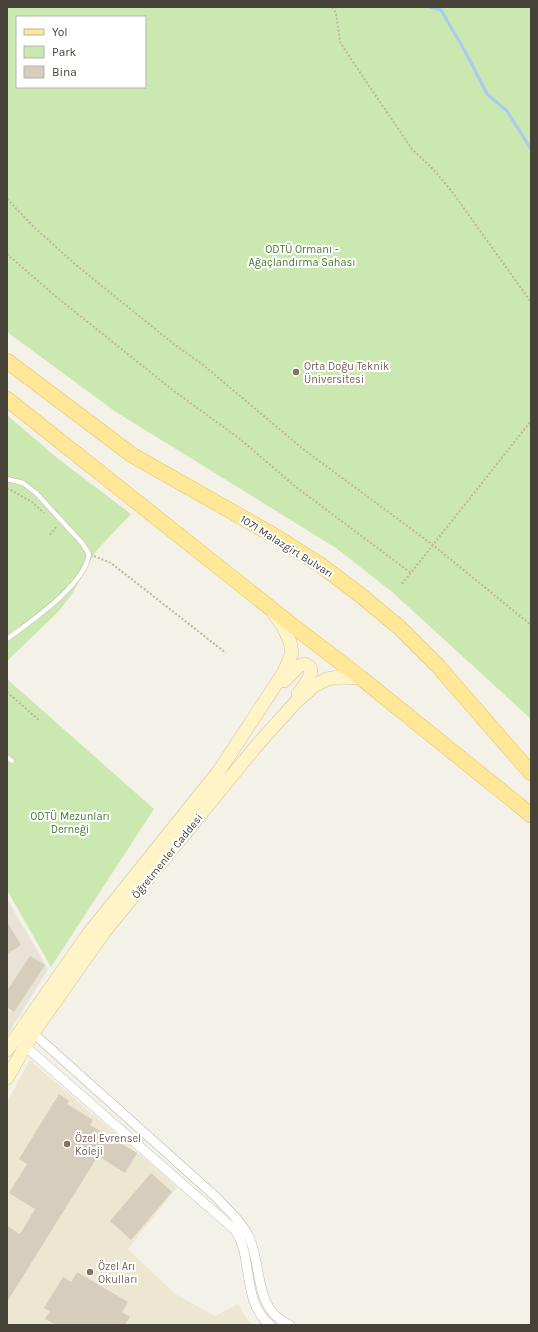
<svg xmlns="http://www.w3.org/2000/svg" width="538" height="1332" viewBox="0 0 538 1332" font-family="Karla,sans-serif">
<style>
.residential{fill:#e8e3d6}
.education{fill:#ede7d2}
.green{fill:#cce8b1;fill-rule:evenodd}
.lines{fill:none;stroke-linecap:round;stroke-linejoin:round}
.stream{stroke:#a4cdf0;stroke-width:3}
.building{fill:#d6cdbd}
.lane-casing{stroke:#bfb9aa;stroke-width:5.5}
.street-casing{stroke:#bfb9aa;stroke-width:10}
.secondary-casing{stroke:#d4c798;stroke-width:14}
.primary-casing{stroke:#e4c566;stroke-width:16}
.path{stroke:#c1b69c;stroke-width:2;stroke-dasharray:2 2;stroke-linecap:butt}
.lane{stroke:#fff;stroke-width:4.5}
.street{stroke:#fff;stroke-width:9}
.secondary{stroke:#fef4c7;stroke-width:13}
.primary{stroke:#fee797;stroke-width:15}
.education-dot{fill:#8d6e63;stroke:#fff;stroke-width:1.5}
.labels{text-anchor:middle;stroke-width:4;stroke-linejoin:round;paint-order:stroke}
.park-label{font-size:11px;fill:#437929;stroke:#fff}
.education-label{font-size:11px;fill:#785e54;stroke:#fff;text-anchor:start}
.street-label{font-size:11px;fill:#474237;stroke:#fff}
</style>
<rect width="100%" height="100%" fill="#f4f1e8"/>
<path class="residential" d="M7,899L48,969L7,1036Z"/>
<path class="education" d="M30,1060L177,1187L128,1249L175,1294L215,1316L238,1304L251,1325H7V1102Z"/>
<path class="green" d="M7,7H531V719L391,591L336,548L116,412L7,332ZM17,17H145V87H17Z
M7,415L56,457L131,514L96,551L72,594L58,612L7,661Z
M7,679L154,809L51,967L7,890Z"/>
<g class="lines">
<path class="stream" d="M430,7L441,10L466,53L487,94L507,111L531,149"/>
</g>
<path class="building" d="M7,922L21,945L7,954Z
M30,956L45,965L14,1012L7,1007V991Z
M59,1094L69,1101L67,1104L93,1120L90,1125L137,1153L125,1173L98,1156L7,1302V1226L20,1234L35,1209L9,1193L27,1164L19,1159Z
M151,1173L172,1192L131,1240L110,1221Z
M77,1272L128,1302L122,1312L130,1317L125,1325H56L45,1319L50,1311L44,1308L63,1277L71,1282Z"/>
<g class="lines">
<g class="lane-casing">
<path id="lane" d="M7,479L23,483L36,493L82,543L89,554C85,585 31,621 7,639
M7,757L12,761"/>
</g>
<g class="street-casing">
<path id="street" d="M33,1033L216,1197C227,1209 242,1222 249,1237C263,1267 253,1310 290,1325
M26,1047L235,1230C254,1258 241,1301 270,1325"/>
</g>
<g class="secondary-casing">
<path id="secondary" d="M284,681L299,666L304,664L310,667C314,675 303,687 298,694
M7,1050L89,933L219,771L284,672L292,653L290,642L283,626L274,614
M7,1078L33,1033L105,931L258,744L295,703L314,686L327,679L339,677L361,678"/>
</g>
<g class="primary-casing">
<path id="primary" d="M7,361L132,455L273,535L319,564L359,594L400,628L437,665L531,773
M7,399L288,622L361,678L531,815"/>
</g>
<path class="path" d="M332,7L336,13L340,42L365,80L412,149L433,169L453,193L531,302
M7,199L35,228L76,265L175,345L202,364L303,449L433,545L531,625
M7,254L54,295L174,391L240,439L296,487L411,573
M7,488L32,502L44,513
M50,535L57,526
M94,556L111,563L226,653
M402,584L531,421
M7,692L40,721"/>
<use href="#lane" class="lane"/>
<use href="#street" class="street"/>
<use href="#secondary" class="secondary"/>
<use href="#primary" class="primary"/>
</g>
<g class="education-dot">
<circle cx="296" cy="372" r="4"/>
<circle cx="67" cy="1144" r="4"/>
<circle cx="90" cy="1272" r="4"/>
</g>
<g class="labels">
<g class="park-label">
<text x="302" y="253">ODTÜ Ormanı -<tspan x="302" dy="13">Ağaçlandırma Sahası</tspan></text>
<text x="70" y="820">ODTÜ Mezunları<tspan x="70" dy="13">Derneği</tspan></text>
</g>
<g class="education-label">
<text x="304" y="370">Orta Doğu Teknik<tspan x="304" dy="13">Üniversitesi</tspan></text>
<text x="75" y="1142">Özel Evrensel<tspan x="75" dy="13">Koleji</tspan></text>
<text x="98" y="1270">Özel Arı<tspan x="98" dy="13">Okulları</tspan></text>
</g>
<g class="street-label">
<text transform="translate(287 546) rotate(32)" y="4">1071 Malazgirt Bulvarı</text>
<text transform="translate(167 856) rotate(-51)" y="4">Öğretmenler Caddesi</text>
</g>
</g>
<rect width="538" height="1332" fill="none" stroke="#474237" stroke-width="16"/>
<rect x="16" y="16" width="130" height="72" fill="#ffffff" stroke="#b5b3af"/>
<rect x="24" y="29" width="20" height="6" fill="#fee797" stroke="#b5b3af"/>
<text x="52" y="36" font-size="12" fill="#474237">Yol</text>
<rect x="24" y="46" width="20" height="12" fill="#cce8b1" stroke="#b5b3af"/>
<text x="52" y="56" font-size="12" fill="#474237">Park</text>
<rect x="24" y="66" width="20" height="12" fill="#d6cdbd" stroke="#b5b3af"/>
<text x="52" y="76" font-size="12" fill="#474237">Bina</text>
</svg>
